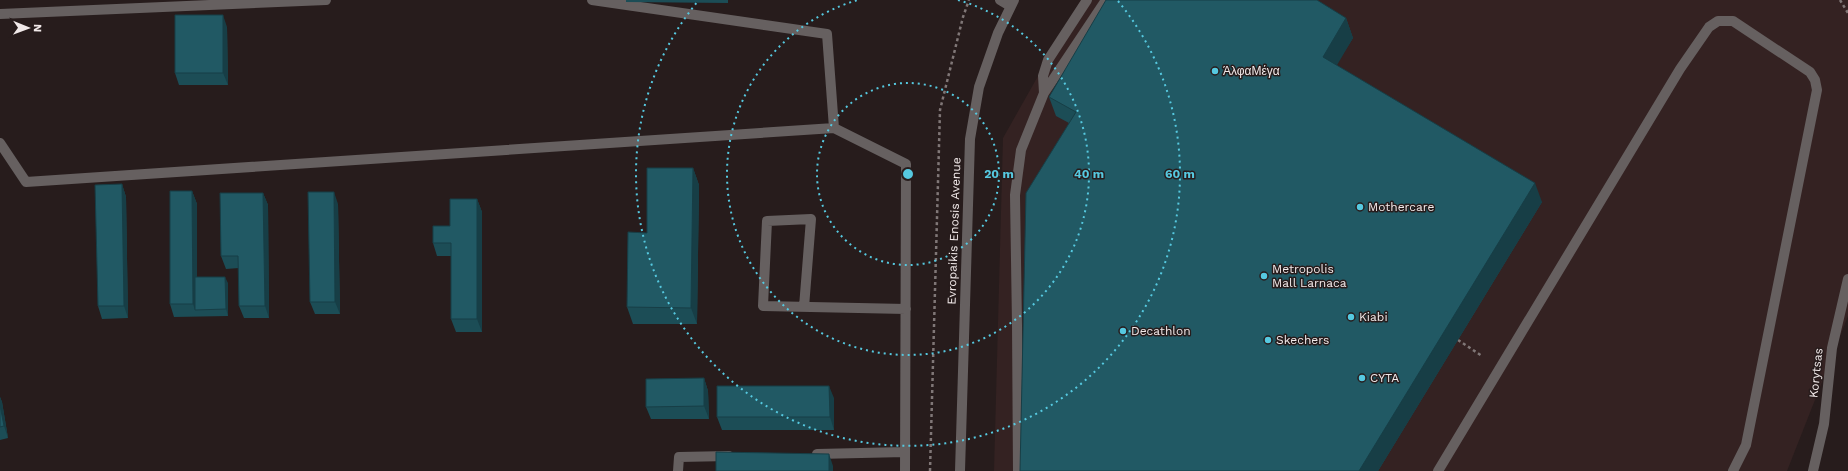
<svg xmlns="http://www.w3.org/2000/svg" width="1848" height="471" viewBox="0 0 1848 471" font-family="'Work Sans',sans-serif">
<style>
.built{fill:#342222}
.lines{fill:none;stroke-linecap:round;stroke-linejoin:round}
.path{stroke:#807777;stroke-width:2.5;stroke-dasharray:3 3;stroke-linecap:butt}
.minor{stroke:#666060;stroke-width:10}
.wall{fill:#1c4d56}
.shaded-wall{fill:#173e46}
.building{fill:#215964;stroke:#173e46}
.ring{fill:none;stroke:#56c9e0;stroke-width:2;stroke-dasharray:2 4}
.poi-dot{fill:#56c9e0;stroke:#271c1c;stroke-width:1.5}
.labels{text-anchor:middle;stroke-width:3;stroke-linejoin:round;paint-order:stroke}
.poi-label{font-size:12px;fill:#f1e9e9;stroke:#271c1c;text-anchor:start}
.street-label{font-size:12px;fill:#f1e9e9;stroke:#271c1c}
.centre{fill:#56c9e0;stroke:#271c1c;stroke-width:2}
.ring-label{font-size:12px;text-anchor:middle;font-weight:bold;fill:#56c9e0;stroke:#271c1c;stroke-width:3;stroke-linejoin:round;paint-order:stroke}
</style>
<rect width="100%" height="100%" fill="#271c1c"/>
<path class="built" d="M1081,0H1848V316L1787,471H994L1003,138Z"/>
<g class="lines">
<path class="path" d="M1840,0L1848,13
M1458,340L1482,356
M930,471L940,110L963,17L969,0"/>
<path class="minor" d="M592,0L827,34L834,128
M1000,0L1010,6
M0,14L326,0
M1044,93L1043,76L1048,60L1087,0
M0,143L26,182L834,128L906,164L905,471
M804,307L811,219L767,221L763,306L906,309
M817,454L905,452
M678,471L679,457L729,456
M960,471L970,139L979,87L998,33L1014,0
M1018,471L1017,325L1015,195L1021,150L1044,93L1106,0
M1438,471L1680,69L1709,27L1718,21H1733L1810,72L1815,80L1817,90L1746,445L1733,471
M1813,471L1824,424L1832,348L1848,279"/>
</g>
<path class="wall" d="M626,0H728V3L626,2Z
M1346,18L1353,38L1336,65L1542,202L1378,471H1020L1069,123L1056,116L1049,97Z
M227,27L228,85H179L175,73Z
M693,168L699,185L697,324H633L627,307L647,233Z
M122,184L126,197L128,318L102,319L98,306Z
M192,191L197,204V277L228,283V316L174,317L170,304Z
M263,193L268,205L269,318H244L239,306V268L226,269L221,256Z
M477,199L482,212V332H456L451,319V256H437L433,243Z
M338,204L340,314H315L310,302Z
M704,378L708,391L709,419H651L646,407Z
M0,397L2,402L8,438L0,440Z
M834,398V430H722L717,417Z"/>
<path class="shaded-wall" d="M223,15L227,27L228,85L223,73Z
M1346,18L1353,38L1330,77L1323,57Z
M693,168L699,185L697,324L691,308Z
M1535,183L1542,202L1378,471H1359Z
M122,184L126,197L128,318L124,306Z
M192,191L197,204V310H195L193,304Z
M334,192L338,204L340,314L335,302Z
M263,193L268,205L269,318L265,306Z
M477,199L482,212V332L477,319Z
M225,277L228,283V316L226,309Z
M704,378L708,391L709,419L704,406Z
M829,386L834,398V430L830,417Z
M0,397L2,402L8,438L4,426L0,405Z
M829,454L833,466V471H829Z"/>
<path class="building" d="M1106,0H1317L1346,18L1323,57L1535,183L1359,471H1020L1026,193L1076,112L1049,97Z
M175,15H223V73H175Z
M647,168H693L691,308L627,307L628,232L647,233Z
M122,184L124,306H98L95,185Z
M170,191H192L193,304H170Z
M308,192H334L335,302H310Z
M220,193H263L265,306H239L238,256H221Z
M450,199H477V319H451V243H433V226H450Z
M195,277H225L226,309L195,310Z
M704,378V406L646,407V379Z
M717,386H829L830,417H717Z
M0,405L4,426L0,427Z
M716,452L829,454V471H716Z"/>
<g class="ring">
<circle cx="908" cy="174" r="91"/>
<path d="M958 0A181 181 0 1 1 858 0"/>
<path d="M1118 1A272 272 0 1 1 698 1"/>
</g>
<g class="poi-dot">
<circle cx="1215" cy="71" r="4"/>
<circle cx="1360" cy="207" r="4"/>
<circle cx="1264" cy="276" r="4"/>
<circle cx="1351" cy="317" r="4"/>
<circle cx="1123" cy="331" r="4"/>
<circle cx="1268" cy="340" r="4"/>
<circle cx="1362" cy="378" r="4"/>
</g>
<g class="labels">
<g class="poi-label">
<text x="1223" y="75">ΆλφαΜέγα</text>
<text x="1368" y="211">Mothercare</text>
<text x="1272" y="273">Metropolis<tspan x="1272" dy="14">Mall Larnaca</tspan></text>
<text x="1359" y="321">Kiabi</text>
<text x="1131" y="335">Decathlon</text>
<text x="1276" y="344">Skechers</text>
<text x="1370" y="382">CYTA</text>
</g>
<g class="street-label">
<text transform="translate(954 231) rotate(-88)" y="4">Evropaikis Enosis Avenue</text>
<text transform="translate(1816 373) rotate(-84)" y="4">Korytsas</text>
</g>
</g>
<circle cx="908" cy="174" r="6" class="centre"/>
<g class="ring-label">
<text x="999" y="178">20 m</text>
<text x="1089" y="178">40 m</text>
<text x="1180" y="178">60 m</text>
</g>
<g transform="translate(28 28) rotate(91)" stroke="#271c1c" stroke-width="3" paint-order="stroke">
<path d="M0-3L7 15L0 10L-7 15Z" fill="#f1e9e9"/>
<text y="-6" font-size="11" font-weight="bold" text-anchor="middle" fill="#f1e9e9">N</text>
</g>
</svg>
